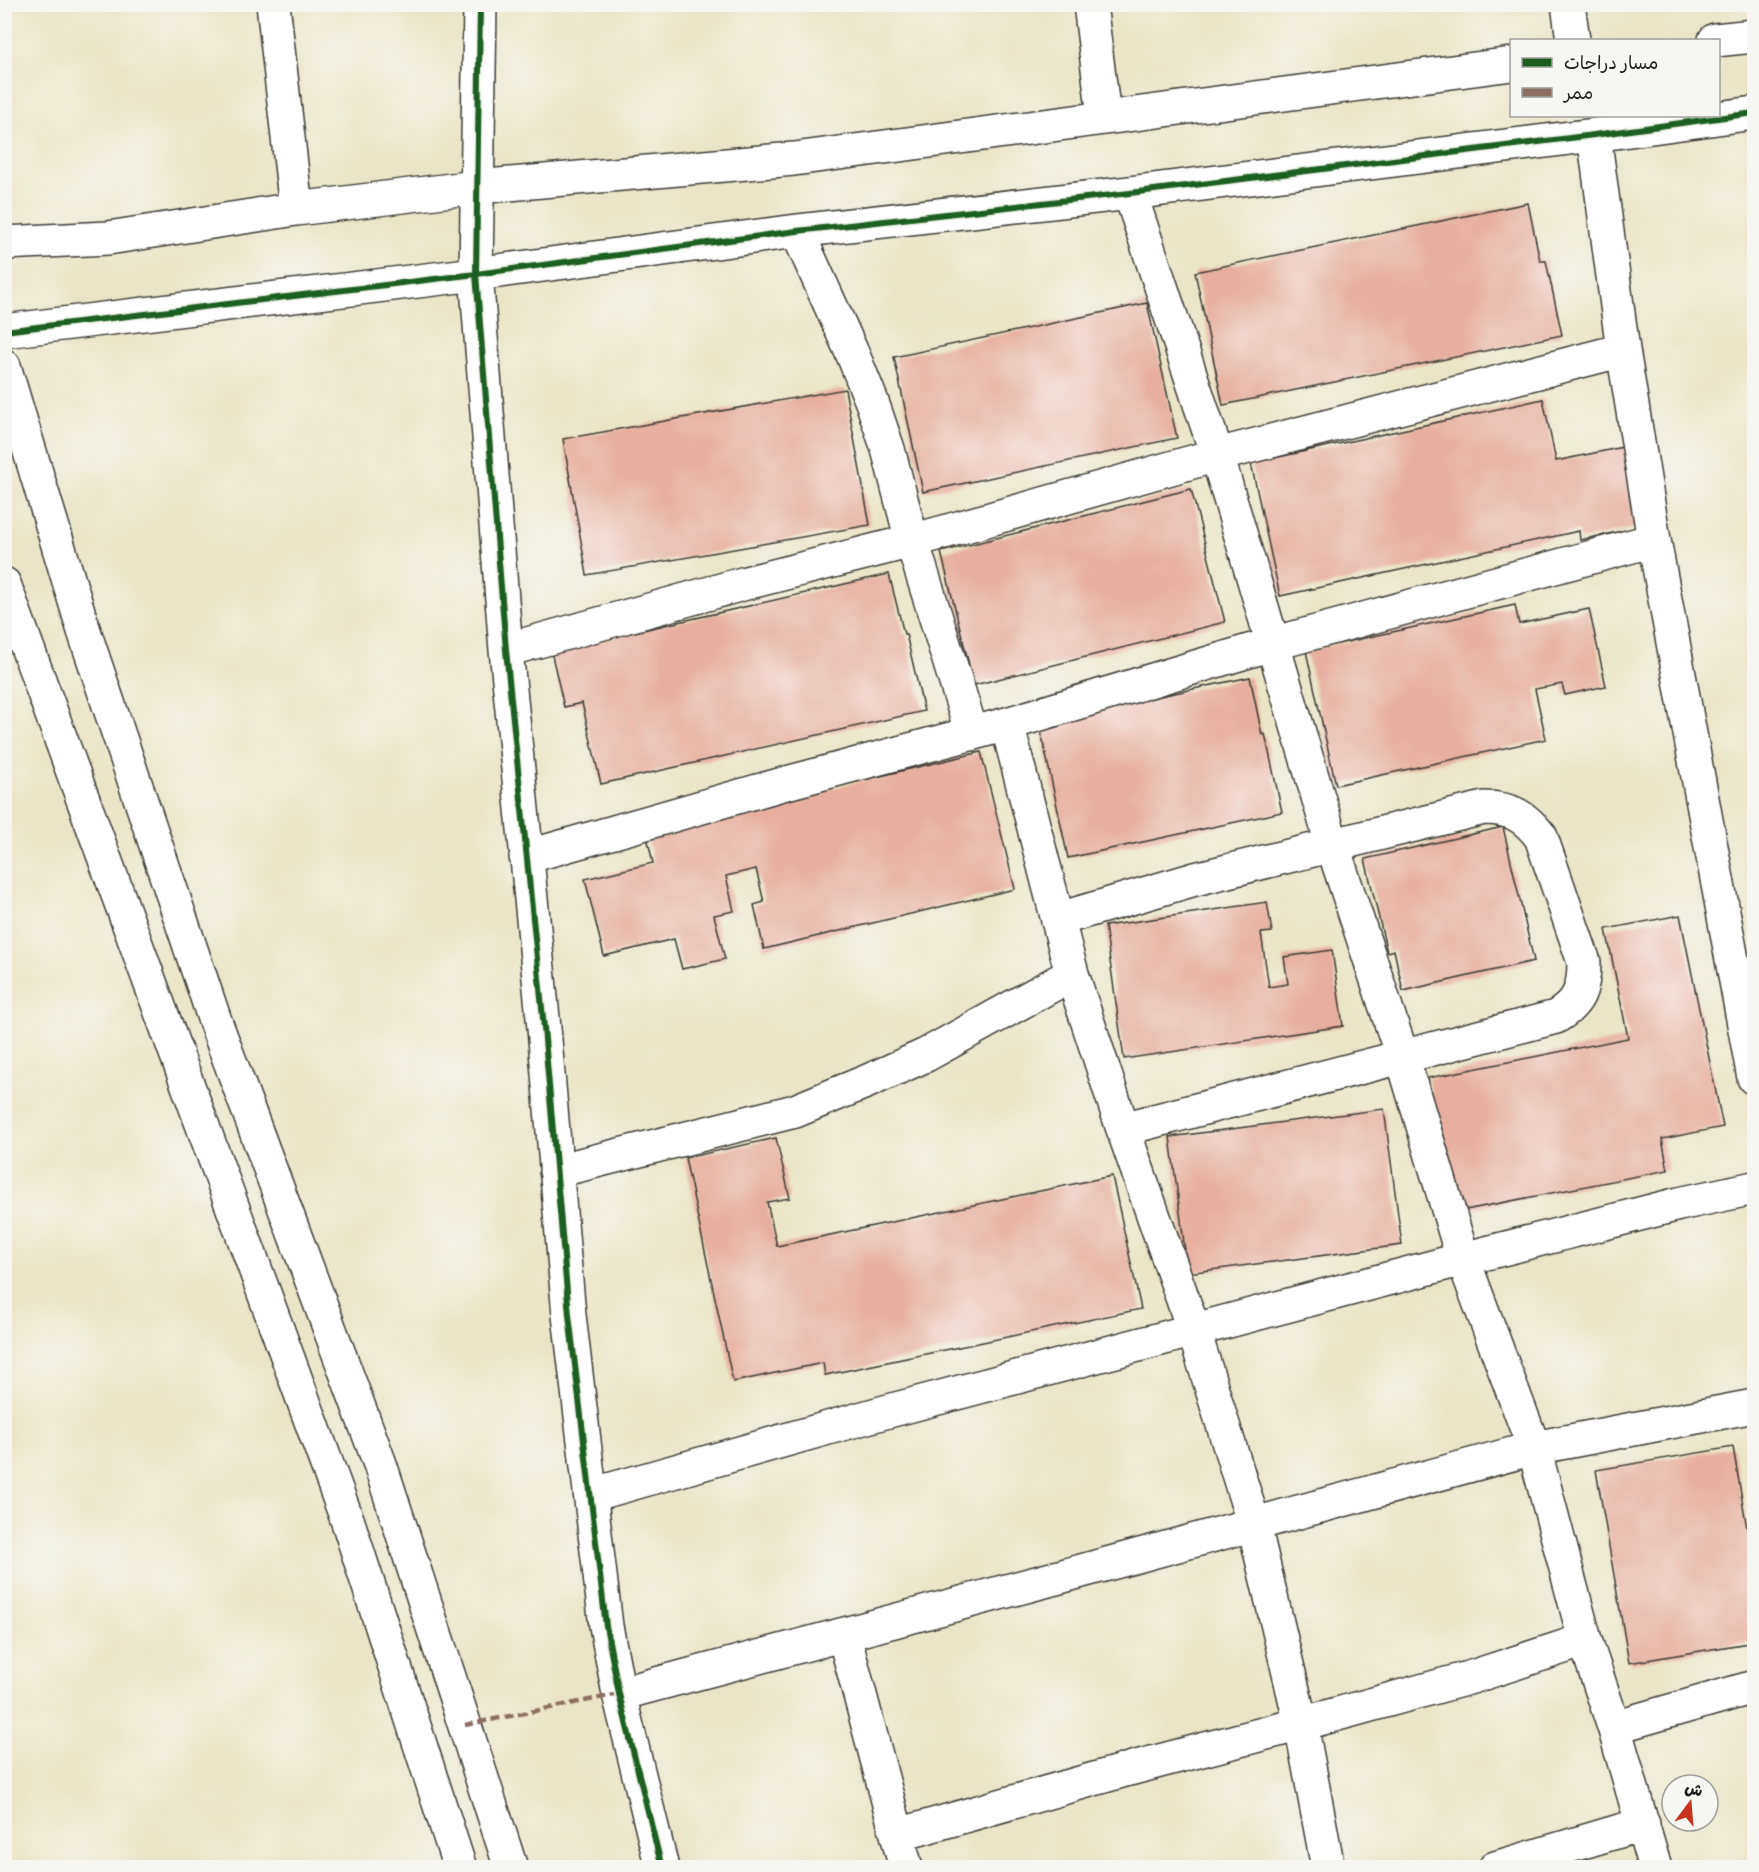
<svg xmlns="http://www.w3.org/2000/svg" width="1759" height="1872" viewBox="0 0 1759 1872" font-family="Itim,'Playpen Sans Arabic',sans-serif">
<style>
.building{fill:#e8afa0}
.lines{fill:none;stroke-linecap:round;stroke-linejoin:round}
.minor-casing{stroke:#3b3a36;stroke-width:36}
.major-casing{stroke:#3b3a36;stroke-width:36}
.minor{stroke:#fff;stroke-width:33}
.major{stroke:#fff;stroke-width:33}
.quiet{stroke:#8d6e63;stroke-width:4.5;stroke-dasharray:9 4.5;stroke-linecap:butt}
.cycleway-casing{stroke:#f6f6f2;stroke-width:10}
.cycleway{stroke:#1b5e20;stroke-width:6}
</style>
<rect width="100%" height="100%" fill="#f6f6f2"/>
<filter id="ink" filterUnits="userSpaceOnUse"><feTurbulence type="fractalNoise" baseFrequency=".0167" numOctaves="2"/><feDisplacementMap in="SourceGraphic" scale="12" xChannelSelector="R" yChannelSelector="G"/><feConvolveMatrix kernelMatrix="1 2 1 2 8 2 1 2 1" color-interpolation-filters="sRGB"/></filter>
<filter id="wash" filterUnits="userSpaceOnUse"><feTurbulence type="fractalNoise" baseFrequency=".008" numOctaves="4" result="noise"/><feDisplacementMap in="SourceGraphic" scale="24" xChannelSelector="R" yChannelSelector="G"/><feGaussianBlur stdDeviation="1.35" result="paint"/><feColorMatrix in="noise" values="0 0 0 0 0 0 0 0 0 0 0 0 0 0 0 0 0 1.4 0 .05"/><feComposite in="paint" operator="in"/></filter>
<g filter="url(#wash)">
<rect width="100%" height="100%" fill="#eae5c8"/>
<g id="blocks">
<path class="building" d="M1528,203L1540,261H1546L1562,335L1223,405L1195,272Z
M1147,303L1177,438L923,492L894,357Z
M845,389L870,525L587,575L563,439Z
M1543,399L1556,461L1628,446L1645,526L1580,540L1579,531L1280,596L1251,463Z
M1191,489L1225,622L974,685L941,552Z
M889,574L904,634H906L924,711L601,784L582,703L564,707L551,651Z
M1515,605L1519,624L1589,609L1606,686L1565,695L1562,684L1535,689L1546,739L1336,785L1306,651Z
M1250,677L1262,735L1265,734L1282,812L1068,858L1039,722Z
M981,752L1015,889L764,949L754,905L764,902L756,869L726,876L734,911L714,915L725,959L682,969L674,939L604,956L585,879L653,863L646,832Z
M1503,827L1534,961L1403,991L1394,950L1387,952L1365,859Z
M1267,902L1272,932L1261,933L1269,987L1288,984L1284,957L1332,950L1343,1026L1124,1059L1105,926Z
M1680,915L1723,1127L1662,1139L1668,1170L1455,1212L1428,1078L1628,1038L1606,929Z
M1384,1109L1402,1245L1188,1273L1170,1137Z
M776,1138L790,1198L767,1202L777,1246L1112,1176L1141,1309L825,1375L823,1363L733,1382L685,1158Z
M1733,1447L1754,1569V1642L1629,1663L1596,1470Z"/>
</g>
</g>
<g filter="url(#ink)">
<use href="#blocks" fill-opacity="0" stroke="#3b3a36" stroke-width="1.5"/>
<g class="lines">
<g class="minor-casing">
<path id="minor" d="M273,4L296,209
M480,4L476,274L506,650L544,1028L569,1315L606,1626L619,1694L662,1868
M1090,4L1104,117
M1568,4L1573,40
M1715,40L1754,36
M1594,135L1623,350L1654,540L1754,1078
M1130,193L1217,455L1332,844L1402,1056L1463,1259L1534,1448L1585,1640L1614,1727L1655,1868
M797,231L853,355L872,402L888,449L912,541L972,734
M4,243L108,238L296,209L476,187L794,159L1512,64
M4,331L476,274L797,231L1130,193L1594,135L1754,113
M506,650L746,583L912,541L1217,455L1623,350
M1007,724L1072,974L1123,1129L1194,1331L1254,1525L1301,1724L1328,1868
M526,857L779,785L1007,724L1272,644L1654,540
M1059,919L1195,879L1484,808C1511,808 1525,816 1541,837L1584,962C1584,989 1579,1003 1556,1017L1123,1129
M556,1171L795,1111L868,1081L926,1055L1072,974
M591,1495L881,1413L1463,1259L1679,1204L1754,1188
M844,1635L906,1868
M619,1694L1063,1576L1534,1448L1754,1406
M1614,1727L1754,1687
M898,1835L1129,1769L1301,1724L1472,1677L1585,1640
M1495,1868L1643,1824"/>
</g>
<g class="major-casing">
<path id="major" d="M4,366L84,631L215,1021L380,1464L511,1868
M4,584L348,1522L460,1868"/>
</g>
<use href="#minor" class="minor"/>
<use href="#major" class="major"/>
<path class="quiet" d="M465,1725L619,1694"/>
<g class="cycleway-casing">
<path id="cycleway" d="M480,4L476,274L506,650L544,1028L569,1315L606,1626L619,1694L662,1868
M4,331L476,274L797,231L1130,193L1594,135L1754,113"/>
</g>
<use href="#cycleway" class="cycleway"/>
</g>
</g>
<rect width="1759" height="1872" fill="none" stroke="#f6f6f2" stroke-width="24"/>
<rect x="1510" y="39" width="210" height="78" fill="#f6f6f2" stroke="#9f9f9c" stroke-width="1.5"/>
<rect x="1522" y="58" width="30" height="9" fill="#1b5e20" stroke="#9f9f9c" stroke-width="1.5"/>
<text x="1564" y="69" font-size="18" fill="#1c1c1c">مسار دراجات</text>
<rect x="1522" y="88" width="30" height="9" fill="#8d6e63" stroke="#9f9f9c" stroke-width="1.5"/>
<text x="1564" y="99" font-size="18" fill="#1c1c1c">ممر</text>
<g transform="translate(1690 1803) rotate(16)"><circle r="28" fill="#f6f6f2" stroke="#9f9f9c" stroke-width="1.5"/>
<path d="M0-4.5L10 22L0 15L-10 22Z" fill="#c8321e"/>
<text y="-9" font-size="16" font-weight="bold" text-anchor="middle" fill="#1c1c1c">ش</text>
</g>
</svg>
